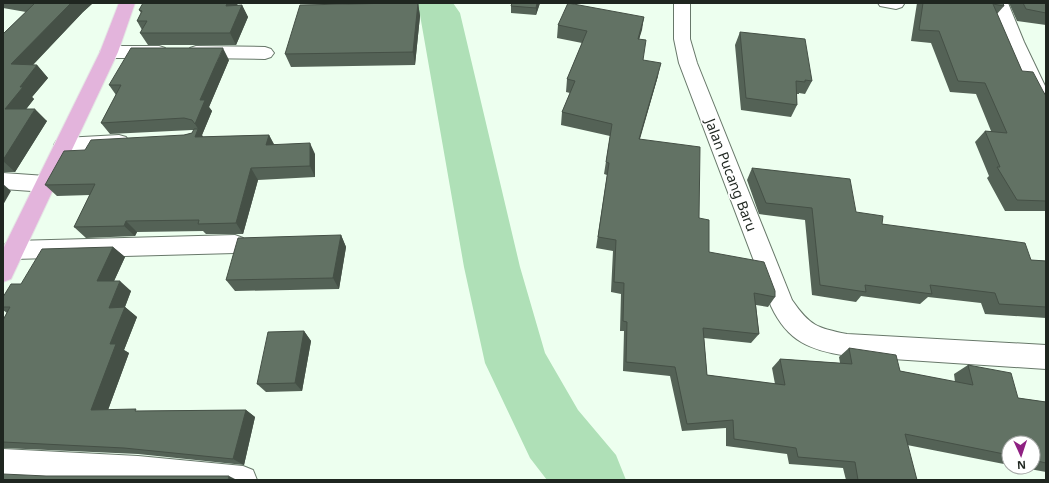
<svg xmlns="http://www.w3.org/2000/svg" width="1049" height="483" viewBox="0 0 1049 483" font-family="'Noto Sans',sans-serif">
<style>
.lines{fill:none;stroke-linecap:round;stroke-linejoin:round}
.river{fill:#afe0b7;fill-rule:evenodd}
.minor-casing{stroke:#68786a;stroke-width:2}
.major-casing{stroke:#e4e5e4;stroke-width:2}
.minor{fill:#fff;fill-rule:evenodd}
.major{fill:#e3b4dc;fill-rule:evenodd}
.wall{fill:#546256}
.shaded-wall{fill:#455046}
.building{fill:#627264;stroke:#455046}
.labels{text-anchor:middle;stroke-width:3.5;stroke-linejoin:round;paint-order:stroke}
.street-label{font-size:14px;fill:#1f2620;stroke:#fff}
</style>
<rect width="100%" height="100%" fill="#edffef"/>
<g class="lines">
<path class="river" d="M411,3H453L460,13L520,267L545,353L578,410L616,455L626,480H547L530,458L485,363L464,267L420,15Z"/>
<g class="minor-casing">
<path id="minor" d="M674,3H690V39L697,63L792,300C810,326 817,328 847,334L1046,345V369L847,356C810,350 788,342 771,306L679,63L674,39Z
M878,3H903L904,4L902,7L896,9L880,6Z
M992,3H1008L1024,42L1046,88V111L1039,110C1020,76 1004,40 992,3Z
M109,46H159L165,48L168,52L165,56L159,58H109L103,56L100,52L103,48Z
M196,46L265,47L271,49L274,53L271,57L265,59L196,58L190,56L187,52L190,48Z
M119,135L126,137L129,142L126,147L119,149L64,152L57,150L54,145L57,140L64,138Z
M3,173L46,176L53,178L56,184L53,190L46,192L3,189Z
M235,235L243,238L246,244L243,250L235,253L14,259L6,257L3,250L6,243L14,241Z
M3,449L138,456L243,466L253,470L257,480H63L3,477Z"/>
</g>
<g class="major-casing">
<path id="major" d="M119,3H135L118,52L11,279L3,282V249L100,52Z"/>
</g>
<use href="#minor" class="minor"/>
<use href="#major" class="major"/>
</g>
<path class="wall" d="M3,3H93L83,12L33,65H37L48,78L32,97L34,99L26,109L47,121L15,172H3V34L26,12L3,8Z
M238,3L237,5H242L248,17L236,45H148L140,33L142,30L137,21L141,13L139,10Z
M418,3L420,16L415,65L291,67L285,54Z
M512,3H540L536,15L511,13V6Z
M917,3H1003L1004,6L997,14L1022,71L1043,91L1046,96V211H1005L987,178L989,176L975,142L985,131H991L976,94L950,92L931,43L911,41Z
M1009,3H1046V25L1017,21Z
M644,17L639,40L643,60L658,76L640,139L699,218L709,252L775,297L768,307L756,305L759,334L751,343L704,338L707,375L775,384L772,368L780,359L840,363L839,357L849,348L900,371L955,382L954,374L968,365L1018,398L1046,402V472L1019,467H1033V443H1009V465L907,445L917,480H846L843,468L789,464L787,454L726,446V428L682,431L670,376L623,371L624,331H620L621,294L611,292L613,251L596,248L607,175L604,174L610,136L561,125L562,112L570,93L566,92L567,79L582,43L557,38L558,25Z
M740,32L812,81L805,94L799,93V94H797V105L791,117L741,110L735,45Z
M229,60L209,107L212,111L202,135L201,134L203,137L269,135L274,144L315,154V177L258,180L243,234H206L203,231L137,232L135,236L86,238L74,227L90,195L57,196L45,185L85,150L184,135L192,133L194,130H192L110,134L101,123L116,95L109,85Z
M752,168L882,224L1031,260L1046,261V318L985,314L981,303L928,297L920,304L861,296L856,302L812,295L805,220L759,214L747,180Z
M341,235L346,247L339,289L235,291L226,280Z
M113,247L125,257L114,281L131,291L125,307L137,317L124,350L129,353L108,410L140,411L246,410L255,417L244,465L138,454L3,448V320L7,313L3,310V297L21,284Z
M304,331L311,341L302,391L266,392L257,384Z"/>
<path class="shaded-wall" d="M71,3H93L83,12L22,76L11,64Z
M227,3H238L232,17L226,6Z
M418,3L420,16L415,65L413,52Z
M537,3H540L536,15V8Z
M242,5L248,17L236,45L230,33Z
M644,17L642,30L635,52L638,39Z
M223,48L229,60L209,107L212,111L202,135L195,124L200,100Z
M661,63L658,76L636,151L639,139Z
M37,65L48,78L32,97L34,99L17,121L5,109L20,87Z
M35,109L47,121L15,172L3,161V160Z
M198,129L206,141L195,137Z
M269,135L275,147L266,145Z
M310,143L315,154V177L310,166Z
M251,168L258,180L243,234L236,223Z
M3,184L11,191L3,205Z
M126,221L137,232L135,236L124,226Z
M341,235L346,247L339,289L333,278Z
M113,247L125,257L109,292L97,281Z
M120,281L131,291L121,317L125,307L137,317L124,350L129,353L105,418L91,410L110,344L109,308Z
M304,331L311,341L302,391L295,383Z
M246,410L255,417L244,465L233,459Z
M229,476L237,480H228Z"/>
<path class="building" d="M35,3H71L11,64L37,65L20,87H23L5,109H35L3,160V34Z
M143,3H227L226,6L242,5L230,33H140L147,21H137L142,11L139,10Z
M397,3H418L413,52L285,54L300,5Z
M512,3H537L536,8L511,6Z
M568,3L644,17L638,39L646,40L643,60L661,63L639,139L700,147L699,218L709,220V252L764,262L775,291V297L754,293L759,334L703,328L707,375L785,385L780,359L852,364L849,348L896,355L900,371L973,385L968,365L1011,373L1018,398L1046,402V463L1033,460V443H1009V455L905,434L917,480H858L855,462L798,457L796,448L734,439L733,420L687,424L675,367L626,362L627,322L623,321L624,283L614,282L616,240L598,237L609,163L606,162L612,124L562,112L575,81L567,79L587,31L558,25Z
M923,3H1003L1004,6L993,4L1022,71L1033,72L1043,91L1046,96V201L1017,200L997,167H1000L985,131L1007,133L985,83L958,81L939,31L919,30Z
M1023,3H1046V13L1026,9Z
M740,32L805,39L812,81L805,80V82L796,81L797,105L746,98Z
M131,48H223L200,100H205L195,124L192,120L184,118L101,123L121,85H109Z
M194,129H198L195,137L269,135L266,145L310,143V166L251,168L236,223L198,224L199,220L126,221L124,226L74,227L95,184L45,185L64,151L85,150L91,140L184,135L192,133Z
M752,168L850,179L856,212L883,216L882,224L1025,243L1031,260L1046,261V307L999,304L995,293L930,285L932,294L865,285L866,292L820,285L812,208L766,203Z
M341,235L333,278L226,280L238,238Z
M113,247L97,281H120L109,308L125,307L110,344H116L91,410L136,409L135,411L246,410L233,459L124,448L3,442V320L10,307H3V297L11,284H21L42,249Z
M304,331L295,383L257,384L268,332Z
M3,474L46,476H229L228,480H3Z"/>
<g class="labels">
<g class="street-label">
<text transform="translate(731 175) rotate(69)" y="5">Jalan Pucang Baru</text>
</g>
</g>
<rect width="1049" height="483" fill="none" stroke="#1f2620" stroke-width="8"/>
<g transform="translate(1021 455) rotate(177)"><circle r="19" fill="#ffffff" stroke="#a5a8a6"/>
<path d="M0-3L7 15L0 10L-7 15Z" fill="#8f2082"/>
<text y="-6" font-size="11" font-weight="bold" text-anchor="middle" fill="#1f2620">N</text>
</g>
</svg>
